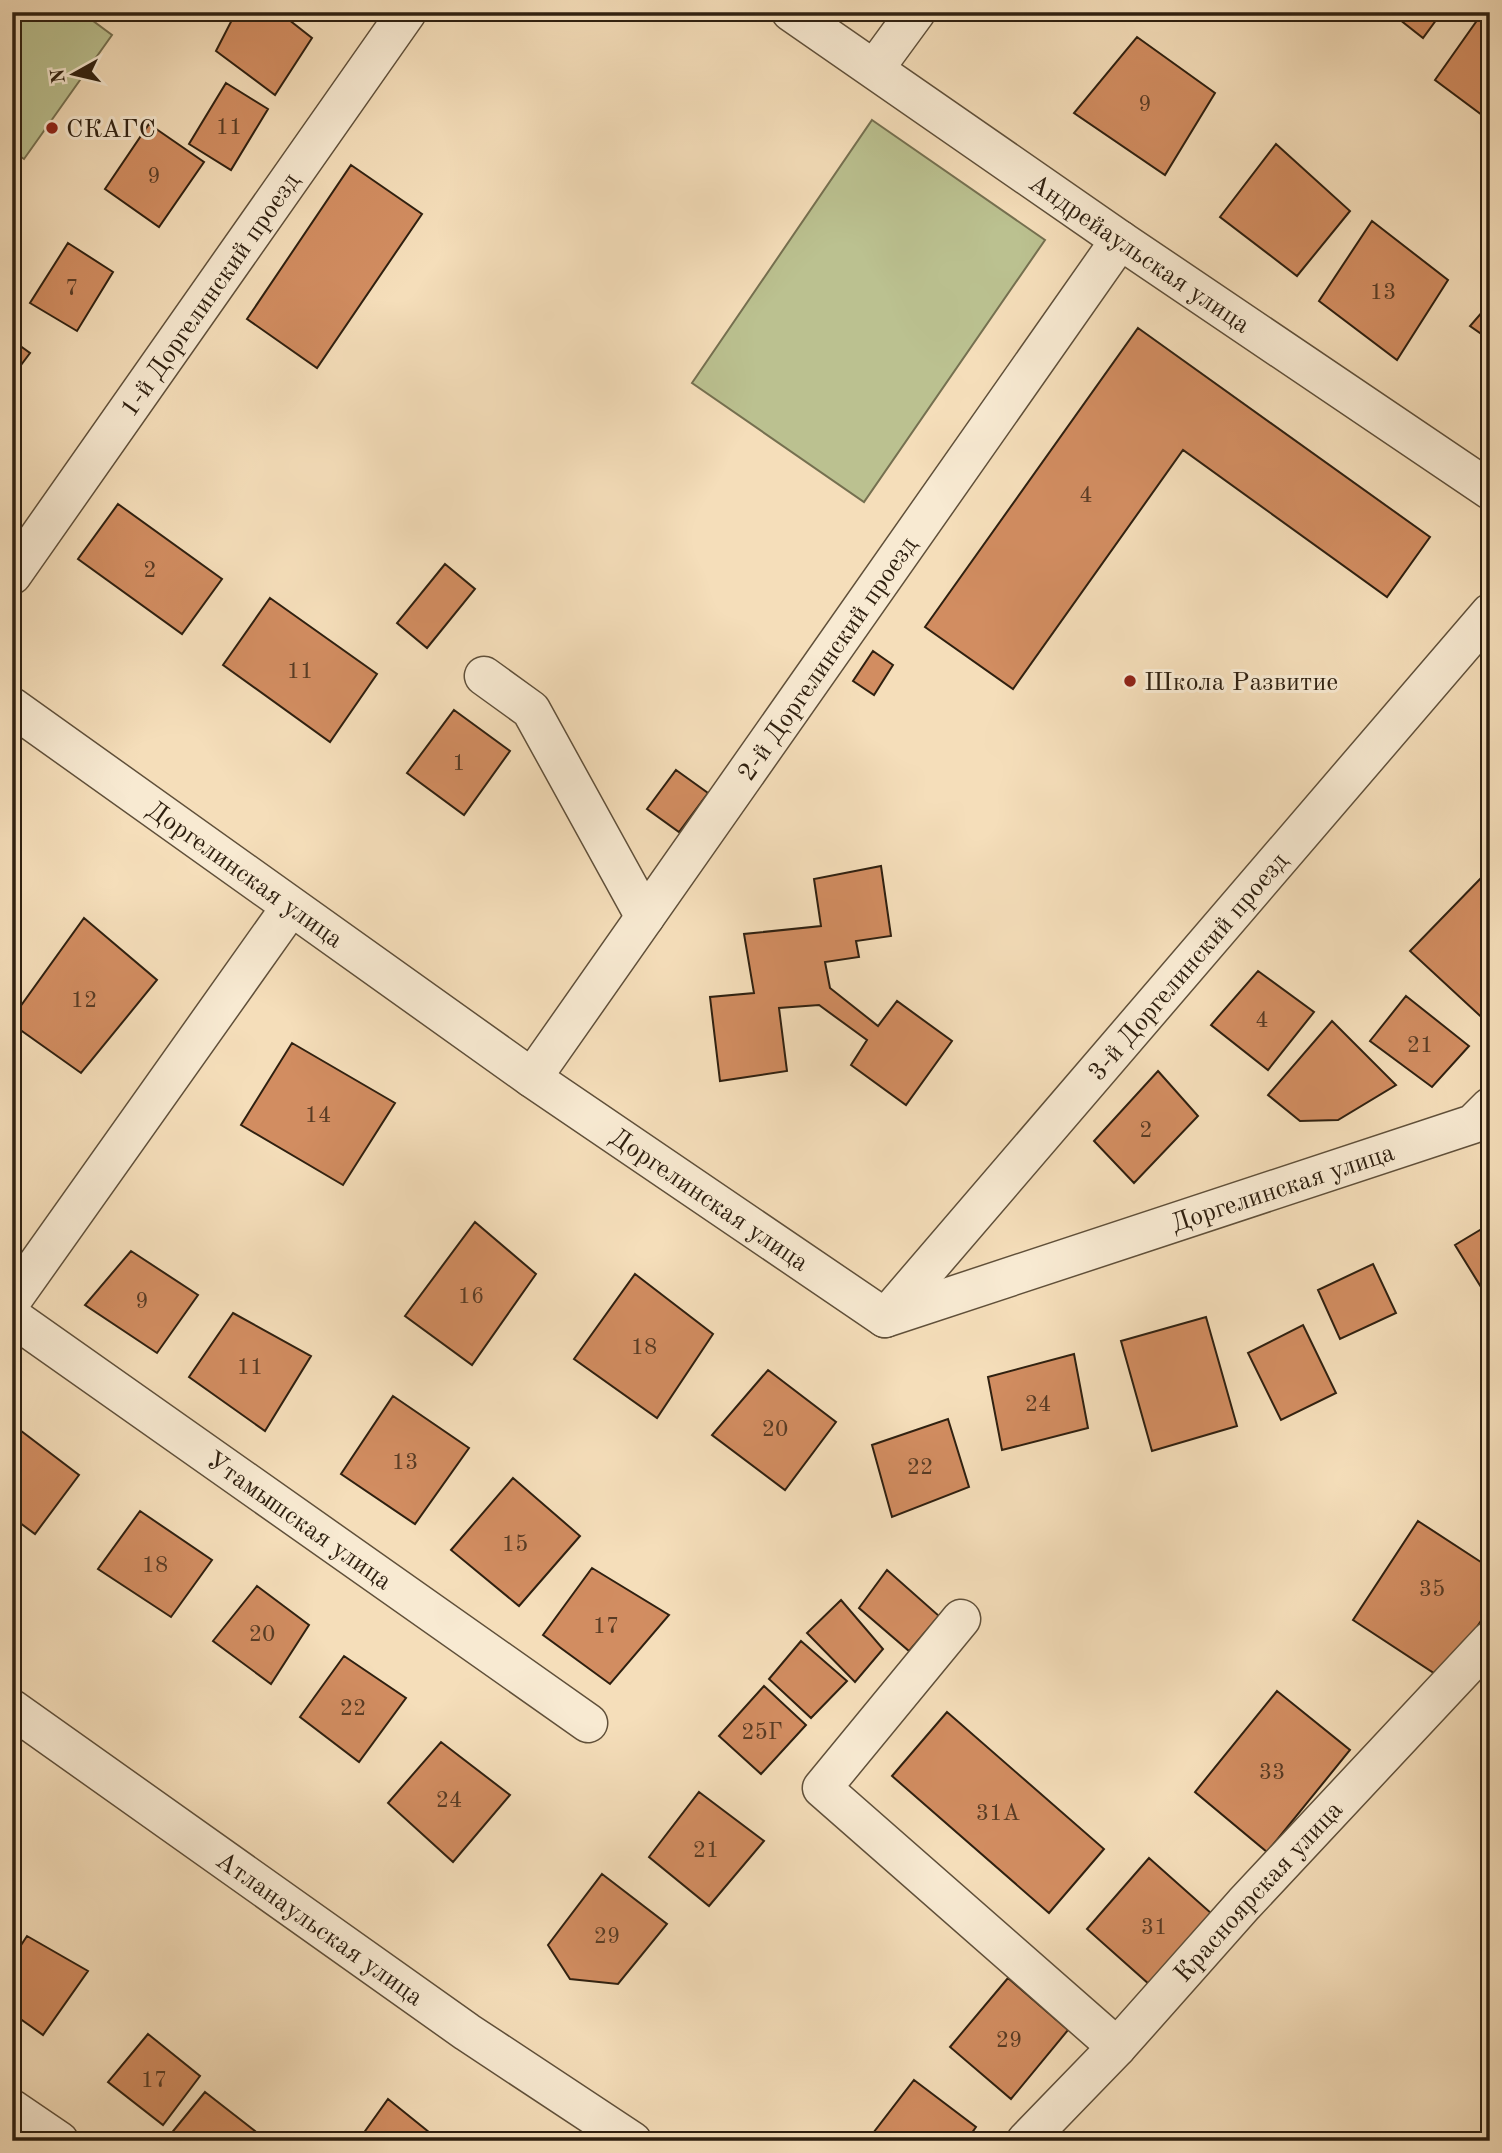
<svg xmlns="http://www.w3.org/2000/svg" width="1502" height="2153" viewBox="0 0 1502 2153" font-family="'Old Standard TT',serif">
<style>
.green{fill:#bbc190;stroke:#757050;stroke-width:2}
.building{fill:#d28d61;stroke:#2f2010;stroke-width:2}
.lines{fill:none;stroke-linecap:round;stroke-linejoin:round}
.minor-casing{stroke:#60503a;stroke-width:41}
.minor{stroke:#f8ead2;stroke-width:38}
.poi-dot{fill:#8f2418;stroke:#f8ead2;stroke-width:2.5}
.labels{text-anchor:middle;stroke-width:6;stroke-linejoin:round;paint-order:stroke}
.number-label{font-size:23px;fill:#583b24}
.poi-label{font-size:26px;fill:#2f2010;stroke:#f8ead2;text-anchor:start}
.street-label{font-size:26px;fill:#2f2010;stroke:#f8ead2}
</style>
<rect width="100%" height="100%" fill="#f5deba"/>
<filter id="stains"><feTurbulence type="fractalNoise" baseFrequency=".00286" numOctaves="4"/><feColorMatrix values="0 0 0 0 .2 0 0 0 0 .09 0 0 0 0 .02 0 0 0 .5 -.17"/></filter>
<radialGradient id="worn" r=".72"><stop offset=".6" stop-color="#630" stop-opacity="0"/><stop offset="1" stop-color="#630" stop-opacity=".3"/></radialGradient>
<path class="green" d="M12,12H81L112,35L24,159L12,151Z
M872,120L1045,240L864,502L692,383Z"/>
<path class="building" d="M236,12H279L312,38L275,95L216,51Z
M1390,12H1442L1423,38Z
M1483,12H1490V121L1435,80Z
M1137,37L1215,93L1165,175L1074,113Z
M226,83L268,109L231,170L189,144Z
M149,124L204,162L159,227L105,189Z
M1276,144L1350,211L1297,276L1220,217Z
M351,165L422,214L317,368L247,319Z
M1372,221L1448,280L1397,360L1319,301Z
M68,243L113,272L77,331L30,303Z
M1490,303V340L1470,326Z
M1138,328L1430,537L1387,597L1183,450L1013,689L925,627Z
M12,340L30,353L12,377Z
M118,504L222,579L182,634L78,559Z
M445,564L475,589L427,648L397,623Z
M270,598L377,674L330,742L223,665Z
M873,651L893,665L874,695L853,681Z
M454,710L510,751L464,815L407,773Z
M676,770L708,793L679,832L647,809Z
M881,866L891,936L856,941L859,957L825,962L830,988L878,1026L897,1001L952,1041L906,1105L851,1065L867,1040L819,1005L779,1008L787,1071L720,1081L710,997L754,993L744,934L821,926L814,879Z
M1483,876L1490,883V1025L1410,951Z
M84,918L157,980L81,1073L12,1024V1018Z
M1258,971L1314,1012L1268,1070L1211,1025Z
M1406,996L1469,1046L1432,1087L1370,1041Z
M1332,1021L1396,1085L1338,1120L1300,1121L1268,1095Z
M292,1043L395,1103L343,1185L241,1125Z
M1158,1071L1198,1116L1134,1183L1094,1141Z
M475,1222L536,1274L472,1365L405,1316Z
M1490,1224V1281L1481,1287L1455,1245Z
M131,1251L198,1295L157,1353L85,1305Z
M1373,1264L1396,1313L1340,1339L1318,1290Z
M635,1274L713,1334L657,1418L574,1359Z
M233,1313L311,1356L265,1431L189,1377Z
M1206,1317L1237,1426L1152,1451L1121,1341Z
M1303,1325L1336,1393L1281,1420L1248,1353Z
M1074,1354L1088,1428L1002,1450L988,1377Z
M768,1370L836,1422L785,1490L712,1435Z
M393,1396L469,1448L415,1524L341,1474Z
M948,1419L969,1487L892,1517L872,1445Z
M12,1424L79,1475L35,1534L12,1517Z
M513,1478L580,1536L519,1606L451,1550Z
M140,1511L212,1560L171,1617L98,1569Z
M1418,1521L1490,1568V1607L1443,1679L1353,1620Z
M592,1568L669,1615L610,1684L543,1635Z
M887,1570L939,1616L909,1651L859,1608Z
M257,1586L309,1625L271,1684L213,1641Z
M841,1600L883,1649L855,1682L807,1633Z
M801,1641L847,1681L811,1718L769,1679Z
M344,1656L406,1698L359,1762L300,1717Z
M764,1686L806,1725L761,1774L719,1736Z
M1277,1691L1350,1750L1267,1852L1195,1792Z
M947,1712L1104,1849L1049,1913L892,1776Z
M441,1742L510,1795L453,1862L388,1803Z
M699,1792L764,1841L709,1906L649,1857Z
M1149,1858L1221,1922L1159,1993L1087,1929Z
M602,1874L667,1924L618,1984L570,1979L548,1945Z
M27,1936L88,1971L43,2035L12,2013V1959Z
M1008,1978L1068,2030L1011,2099L950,2047Z
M148,2034L200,2076L163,2125L108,2082Z
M914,2080L976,2127L966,2141H867Z
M205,2092L255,2131L247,2141H165Z
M388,2099L440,2141H358Z"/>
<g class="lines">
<g class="minor-casing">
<g id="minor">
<path id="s1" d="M791,12L1120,240L1490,490"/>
<path d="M875,68L916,12"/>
<path id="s2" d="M12,575L407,12"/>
<path d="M484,676L531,710L645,917"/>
<path id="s3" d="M12,707L532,1078L885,1318L1473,1124L1490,1107"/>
<path id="s4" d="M532,1078L1120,240"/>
<path d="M12,1300L290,908"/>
<path id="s5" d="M12,1317L588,1723"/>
<path id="s6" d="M885,1318L1490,613"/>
<path d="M961,1619L822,1788L1117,2047"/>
<path id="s7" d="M12,1709L467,2032L632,2141"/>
<path d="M12,2109L59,2141"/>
<path id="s8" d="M1026,2141L1117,2047L1244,1904L1490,1641"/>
</g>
</g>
<use href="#minor" class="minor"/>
</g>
<g class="poi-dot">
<circle cx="52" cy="128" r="7"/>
<circle cx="1130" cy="681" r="7"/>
</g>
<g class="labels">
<g class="number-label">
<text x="1145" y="111">9</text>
<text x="229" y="134">11</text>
<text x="154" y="183">9</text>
<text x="72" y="295">7</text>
<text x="1383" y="299">13</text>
<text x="1086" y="502">4</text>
<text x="150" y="577">2</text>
<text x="300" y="678">11</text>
<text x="459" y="770">1</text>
<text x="84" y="1007">12</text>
<text x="1262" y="1027">4</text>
<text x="1420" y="1052">21</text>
<text x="318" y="1122">14</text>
<text x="1146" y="1137">2</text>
<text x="471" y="1303">16</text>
<text x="142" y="1308">9</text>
<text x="644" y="1354">18</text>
<text x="250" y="1374">11</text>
<text x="1038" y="1411">24</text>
<text x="775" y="1436">20</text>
<text x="405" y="1469">13</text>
<text x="920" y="1474">22</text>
<text x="515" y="1551">15</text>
<text x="155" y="1572">18</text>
<text x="1432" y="1596">35</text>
<text x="606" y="1633">17</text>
<text x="262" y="1641">20</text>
<text x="353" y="1715">22</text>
<text x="762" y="1739">25Г</text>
<text x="1272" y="1779">33</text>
<text x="449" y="1807">24</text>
<text x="998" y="1820">31А</text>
<text x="706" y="1857">21</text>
<text x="1154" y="1934">31</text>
<text x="607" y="1943">29</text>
<text x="1009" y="2047">29</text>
<text x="154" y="2087">17</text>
</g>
<g class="poi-label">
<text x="66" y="137">СКАГС</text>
<text x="1144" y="690">Школа Развитие</text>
</g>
<g class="street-label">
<text dy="9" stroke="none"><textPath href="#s1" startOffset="424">Андрейаульская улица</textPath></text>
<text dy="9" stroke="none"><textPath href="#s2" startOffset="343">1-й Доргелинский проезд</textPath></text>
<text dy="9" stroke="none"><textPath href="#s4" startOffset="513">2-й Доргелинский проезд</textPath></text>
<text dy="9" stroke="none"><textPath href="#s3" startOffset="287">Доргелинская улица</textPath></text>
<text dy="9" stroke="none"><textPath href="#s6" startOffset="464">3-й Доргелинский проезд</textPath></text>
<text dy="9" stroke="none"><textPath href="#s3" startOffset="1484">Доргелинская улица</textPath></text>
<text dy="9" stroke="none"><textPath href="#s3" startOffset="854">Доргелинская улица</textPath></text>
<text dy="9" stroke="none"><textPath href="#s5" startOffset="352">Утамышская улица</textPath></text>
<text dy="9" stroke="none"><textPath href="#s8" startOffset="341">Красноярская улица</textPath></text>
<text dy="9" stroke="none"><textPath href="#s7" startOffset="378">Атланаульская улица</textPath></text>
</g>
</g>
<rect width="1502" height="2153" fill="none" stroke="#f5deba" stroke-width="42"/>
<rect x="14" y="14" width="1474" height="2125" fill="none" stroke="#2f2010" stroke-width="3.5"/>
<rect x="21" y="21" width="1460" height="2111" fill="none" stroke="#2f2010" stroke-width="2"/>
<g transform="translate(74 74) rotate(262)" stroke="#f8ead2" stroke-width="5" paint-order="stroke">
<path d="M0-5L12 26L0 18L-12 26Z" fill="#2f2010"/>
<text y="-10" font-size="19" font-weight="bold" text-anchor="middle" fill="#2f2010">N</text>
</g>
<rect width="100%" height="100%" filter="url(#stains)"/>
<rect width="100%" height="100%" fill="url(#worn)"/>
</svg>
